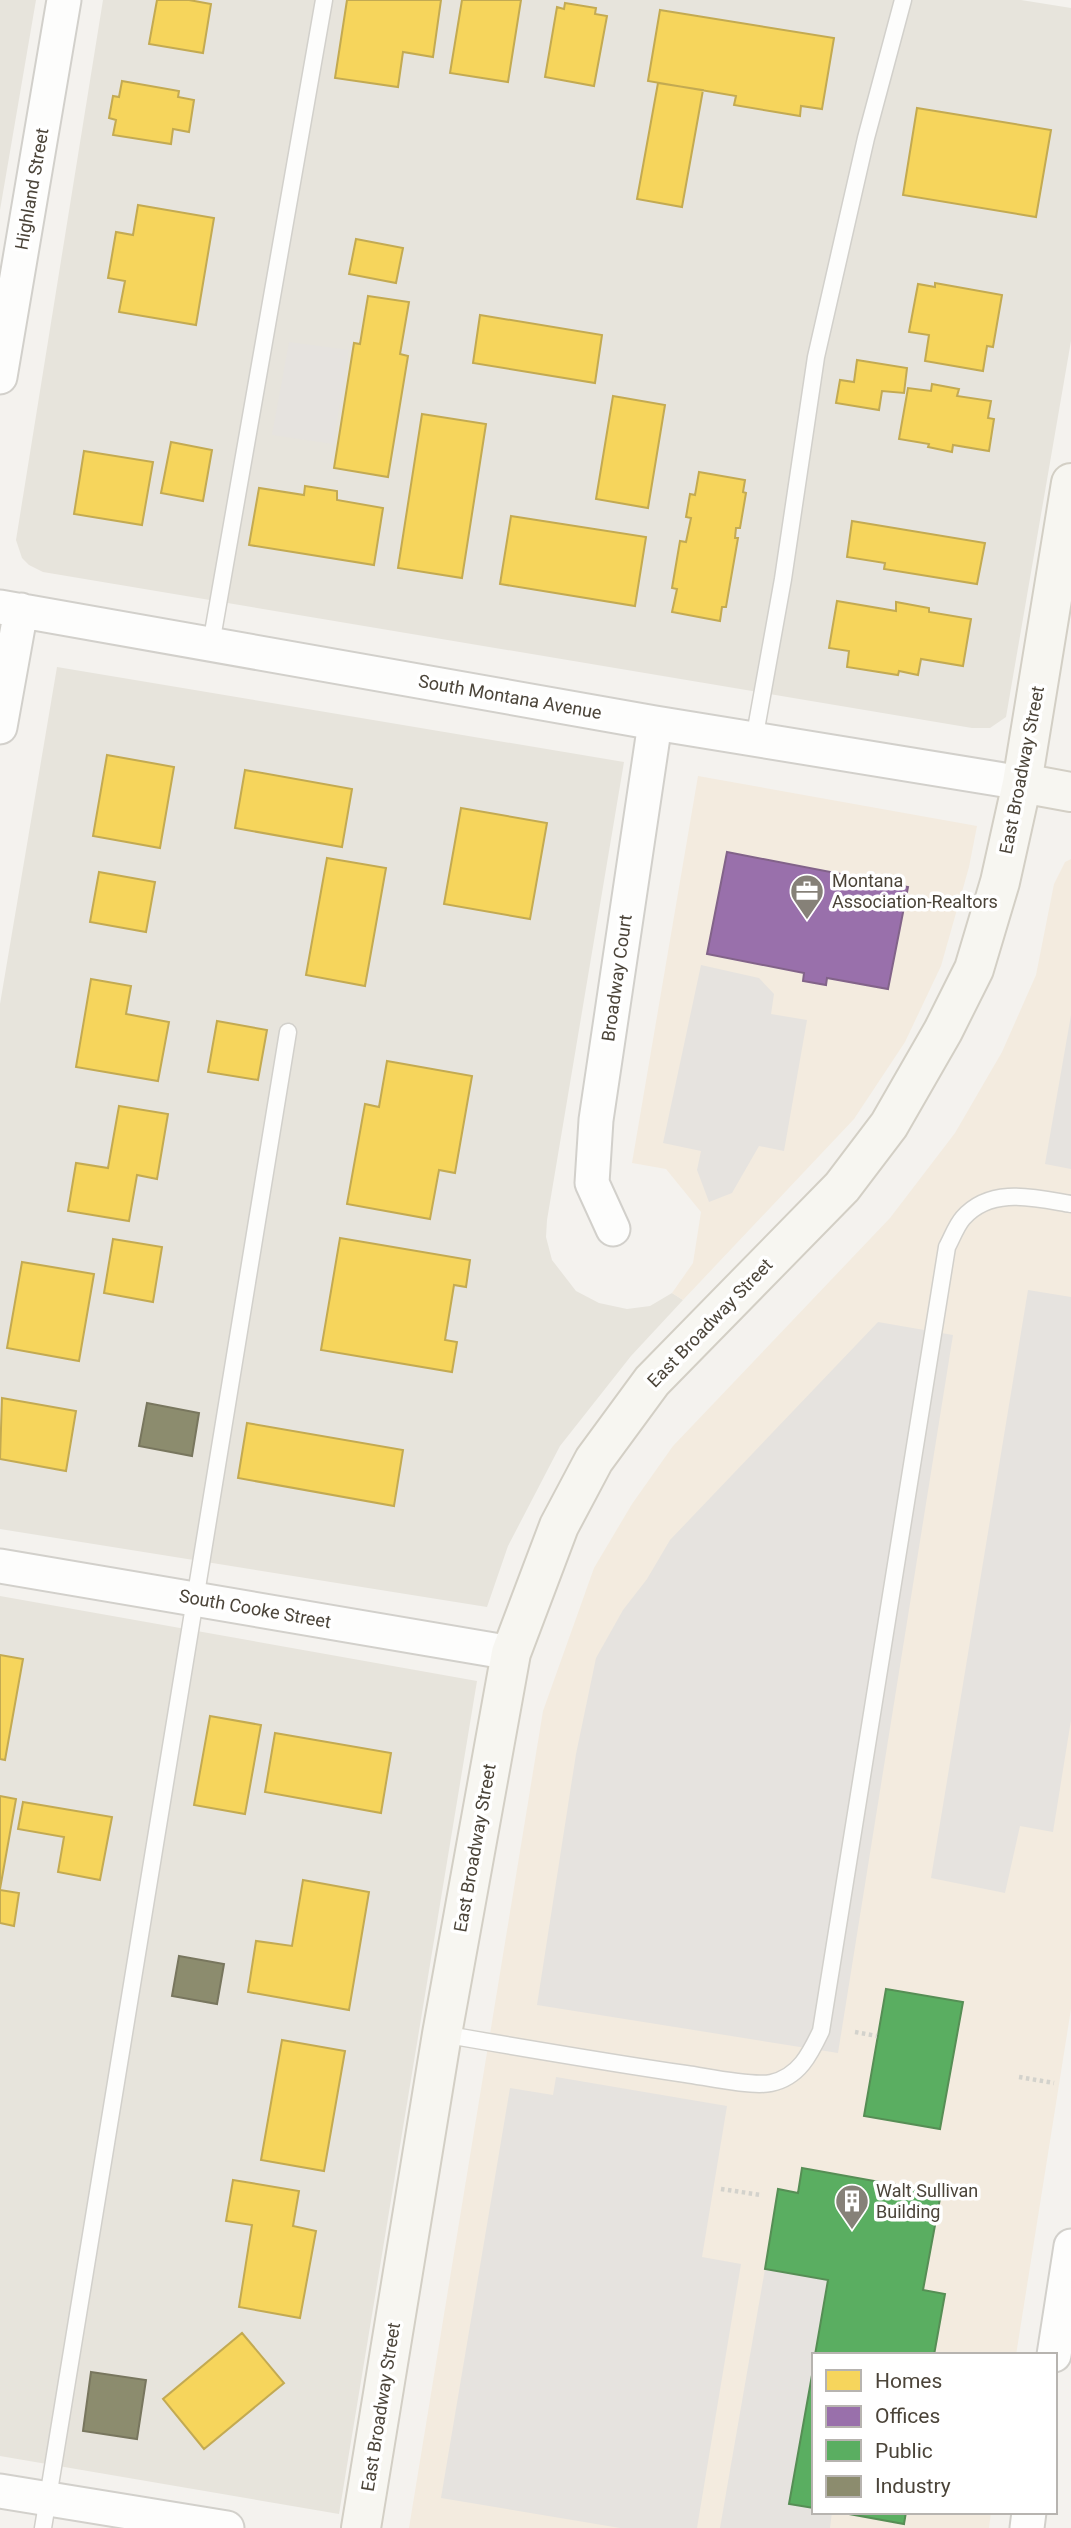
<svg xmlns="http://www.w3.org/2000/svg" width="1071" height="2528" viewBox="0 0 1071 2528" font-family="Roboto,sans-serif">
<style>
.residential{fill:#e7e4dc}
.commercial{fill:#f3ebdf}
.parking{fill:#e6e3df}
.homes{fill:#f6d55c;stroke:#c3aa52;stroke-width:2}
.offices{fill:#9970ab;stroke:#826389;stroke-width:2}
.public{fill:#5aae61;stroke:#568e55;stroke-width:2}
.industry{fill:#8c8c6e;stroke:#78765e;stroke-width:2}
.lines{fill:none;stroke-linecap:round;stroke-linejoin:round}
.lane-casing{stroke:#d2d0cb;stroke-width:19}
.street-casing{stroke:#d2d0cb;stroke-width:37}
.secondary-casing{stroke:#d3cfc5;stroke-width:42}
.path{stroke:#d3d2cc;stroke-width:4.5;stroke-dasharray:3.5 3.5;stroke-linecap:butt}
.lane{stroke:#fdfdfc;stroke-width:16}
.street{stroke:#fdfdfc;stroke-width:33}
.secondary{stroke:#f7f6f1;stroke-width:38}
.labels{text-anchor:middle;stroke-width:7;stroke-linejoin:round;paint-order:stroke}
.street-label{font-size:18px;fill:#4b4439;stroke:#fff}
.poi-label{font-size:18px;fill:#4b4439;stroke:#fff;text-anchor:start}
</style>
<rect width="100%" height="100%" fill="#f4f2ee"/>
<path class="residential" d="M0,0H36L0,210Z
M103,0H1021L1071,8V341L1006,717L990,728H972L43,572L29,565L22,558L16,540Z
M57,667L624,762L547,1220L546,1237L552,1260L576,1291L599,1303L627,1309L650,1306L672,1293L683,1300L631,1356L560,1446L508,1546L487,1607L0,1529V1004Z
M0,1596L477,1681L339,2514L0,2456Z"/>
<path class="commercial" d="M698,776L977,826L969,867L941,966L905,1042L854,1119L683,1300L672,1293L693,1263L701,1212L666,1169L632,1163Z
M1071,859V2009L1016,2355H814V2512H991L989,2528H409L543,1711L594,1568L632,1504L673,1446L890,1218L955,1133L1002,1052L1036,975L1054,884L1065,862Z"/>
<path class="parking" d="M289,342L349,350L333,444L272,435Z
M701,965L759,978L774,994L771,1014L807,1020L784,1151L759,1146L732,1193L709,1202L697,1170L701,1151L663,1143Z
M1071,1015V1169L1045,1164Z
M1028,1290L1071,1297V1720L1053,1832L1020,1826L1005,1893L931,1878Z
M878,1322L953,1335L838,2053L537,2005L576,1754L596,1658L623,1610L647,1579L670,1540Z
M556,2077L727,2106L702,2257L741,2264L697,2528H620L441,2498L510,2088L553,2095Z
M765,2269L828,2280L789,2503L814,2508V2512H832L830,2528H720Z"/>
<path class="homes" d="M157,0H189L211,4L203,53L149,44Z
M347,0H441L433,57L403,52L398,87L335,78Z
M462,0H521L508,82L450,73Z
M565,3L596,8L595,14L607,16L594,86L545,77L557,7L564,9Z
M660,10L834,38L822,109L801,106L800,116L734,105L736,96L648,81Z
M122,81L179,91L178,97L194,100L189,132L173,129L171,144L113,135L116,120L109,118L113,96L119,97Z
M658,83L703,90L682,207L637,199Z
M917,108L1051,130L1036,217L903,195Z
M138,205L214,218L196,325L119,312L125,281L108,278L111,261L116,232L133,235Z
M356,239L403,248L396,283L349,274Z
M935,283L1002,295L993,347L987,346L983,371L925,361L929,335L909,332L918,284L935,287Z
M368,296L409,302L400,354L408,356L388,477L334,468L354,343L360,344Z
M480,315L602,335L595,383L473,363Z
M857,360L907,368L904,393L882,391L879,410L836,403L840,380L854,382Z
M932,384L959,389L957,396L991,401L988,418L994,419L989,451L953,445L952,452L928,447L929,444L899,439L908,388L931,391Z
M613,396L665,405L648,508L596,499Z
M422,414L486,424L462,578L398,568Z
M171,442L212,450L203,501L161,493Z
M84,451L153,462L142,525L74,514Z
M699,472L745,480L743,492L746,493L740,528H736L735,538H738L726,607H722L720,621L672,612L677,589L672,588L680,541L686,542L691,518L686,517L690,494L695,495Z
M305,486L337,491V500L383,508L374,565L249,545L259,488L304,495Z
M511,516L646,537L635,606L500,584Z
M852,521L985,543L977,584L884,569L885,563L847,557Z
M837,601L896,611V602L929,608V612L971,619L963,666L921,659L918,675L899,671L898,675L847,667L849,651L829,648Z
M107,755L174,767L160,848L93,836Z
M245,770L352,789L342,847L235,828Z
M461,808L547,823L530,919L444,904Z
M327,858L386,868L365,986L306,975Z
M99,872L155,882L146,932L90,922Z
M91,979L131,986L126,1014L169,1022L158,1081L76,1067Z
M217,1021L267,1030L258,1080L208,1072Z
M387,1061L472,1076L455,1173L439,1170L430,1219L347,1204L365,1104L379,1107Z
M119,1106L168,1114L157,1179L137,1175L129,1221L68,1211L76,1163L108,1168Z
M340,1238L470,1260L466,1287L454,1285L445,1340L457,1342L452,1372L321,1350Z
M113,1239L162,1247L153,1302L104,1293Z
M22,1262L94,1274L79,1361L7,1348Z
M2,1398L76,1411L66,1471L0,1459Z
M247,1423L403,1450L394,1506L238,1478Z
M0,1655L23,1659L5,1760L0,1759Z
M210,1716L261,1725L245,1814L194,1805Z
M275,1733L391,1753L381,1813L265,1792Z
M0,1796L16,1799L0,1889Z
M23,1802L112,1817L100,1880L58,1872L64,1837L18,1829Z
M303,1880L369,1892L349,2010L248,1992L256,1941L292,1946Z
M0,1890L19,1893L14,1926L0,1923Z
M282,2040L345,2051L324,2171L261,2160Z
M233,2180L299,2191L293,2226L316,2231L300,2318L239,2307L252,2225L226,2221Z
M242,2333L284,2383L204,2449L163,2399Z"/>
<path class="offices" d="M727,852L908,887L888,989L827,978L826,985L803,981L804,973L707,954Z"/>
<path class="public" d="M886,1989L963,2002L940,2129L864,2116Z
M802,2168L941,2193L923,2290L945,2294L934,2355H815L828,2280L765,2269L778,2189L798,2193Z
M814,2364V2508L789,2504Z
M838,2512H906L904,2524Z"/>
<path class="industry" d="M147,1403L199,1413L192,1456L139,1446Z
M179,1956L224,1964L217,2004L172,1996Z
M91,2372L146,2380L137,2439L83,2431Z"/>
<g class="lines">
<g class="lane-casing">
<path id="lane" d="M211,644L324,0
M754,740L783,579L816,357L866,138L903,0
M442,2034C523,2048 604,2062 686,2074C707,2077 751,2087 771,2083C799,2077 810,2054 821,2031L947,1247C952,1238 956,1226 963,1218C991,1186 1035,1198 1071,1204
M43,2528L288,1032"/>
</g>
<g class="street-casing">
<path id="street" d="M0,377L64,0
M0,607L655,723L1022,783
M0,727L21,610
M613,1229L592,1183L596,1120L655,723
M0,1566L511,1653
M1054,2355L1071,2246
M0,2491L227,2528
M1027,2528L1029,2512"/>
</g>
<g class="secondary-casing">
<path id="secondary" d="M1022,783L1071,792
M361,2528L442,2034L511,1653L559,1526L594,1460L652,1381L842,1187L889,1125L943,1031L974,969L1000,882L1022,783L1071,483"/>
</g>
<path class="path" d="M855,2032L877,2036
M1019,2077L1054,2083
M721,2189L761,2195"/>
<use href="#lane" class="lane"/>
<use href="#street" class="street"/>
<use href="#secondary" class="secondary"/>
</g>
<defs>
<g id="office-pin" transform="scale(1.75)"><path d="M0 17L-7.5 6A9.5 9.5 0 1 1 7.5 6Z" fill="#868178" stroke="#fff"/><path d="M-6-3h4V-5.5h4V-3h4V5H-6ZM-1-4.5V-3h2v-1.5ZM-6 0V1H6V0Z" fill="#fff"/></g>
<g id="building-pin" transform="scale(1.75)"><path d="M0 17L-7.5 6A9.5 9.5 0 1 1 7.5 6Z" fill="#868178" stroke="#fff"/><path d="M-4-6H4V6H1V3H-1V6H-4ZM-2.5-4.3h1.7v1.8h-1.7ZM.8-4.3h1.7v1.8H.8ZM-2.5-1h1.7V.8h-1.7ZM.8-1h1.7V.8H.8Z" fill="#fff"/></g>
</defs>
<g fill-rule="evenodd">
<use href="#office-pin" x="807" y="891"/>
<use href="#building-pin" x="852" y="2201"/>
</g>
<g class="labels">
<g class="street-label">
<text transform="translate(32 189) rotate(-80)" y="6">Highland Street</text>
<text transform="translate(510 697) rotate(10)" y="6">South Montana Avenue</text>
<text transform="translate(1022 770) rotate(-79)" y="6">East Broadway Street</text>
<text transform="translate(617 978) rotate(-82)" y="6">Broadway Court</text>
<text transform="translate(710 1323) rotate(-46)" y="6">East Broadway Street</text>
<text transform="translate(255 1609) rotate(10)" y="6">South Cooke Street</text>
<text transform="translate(475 1848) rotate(-80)" y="6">East Broadway Street</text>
<text transform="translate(381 2407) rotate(-81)" y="6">East Broadway Street</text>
</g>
<g class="poi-label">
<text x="832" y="887">Montana<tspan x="832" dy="21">Association-Realtors</tspan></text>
<text x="876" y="2197">Walt Sullivan<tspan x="876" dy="21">Building</tspan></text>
</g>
</g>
<rect x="812" y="2353" width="245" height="161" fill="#ffffff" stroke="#b7b4b0" stroke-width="2"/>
<rect x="826" y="2370" width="35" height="21" fill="#f6d55c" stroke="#b7b4b0" stroke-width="2"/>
<text x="875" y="2388" font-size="21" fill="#4b4439">Homes</text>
<rect x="826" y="2406" width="35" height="21" fill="#9970ab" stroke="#b7b4b0" stroke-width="2"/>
<text x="875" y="2423" font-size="21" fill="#4b4439">Offices</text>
<rect x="826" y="2440" width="35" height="21" fill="#5aae61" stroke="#b7b4b0" stroke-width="2"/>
<text x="875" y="2458" font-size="21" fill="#4b4439">Public</text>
<rect x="826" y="2476" width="35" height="21" fill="#8c8c6e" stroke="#b7b4b0" stroke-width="2"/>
<text x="875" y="2493" font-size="21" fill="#4b4439">Industry</text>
</svg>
